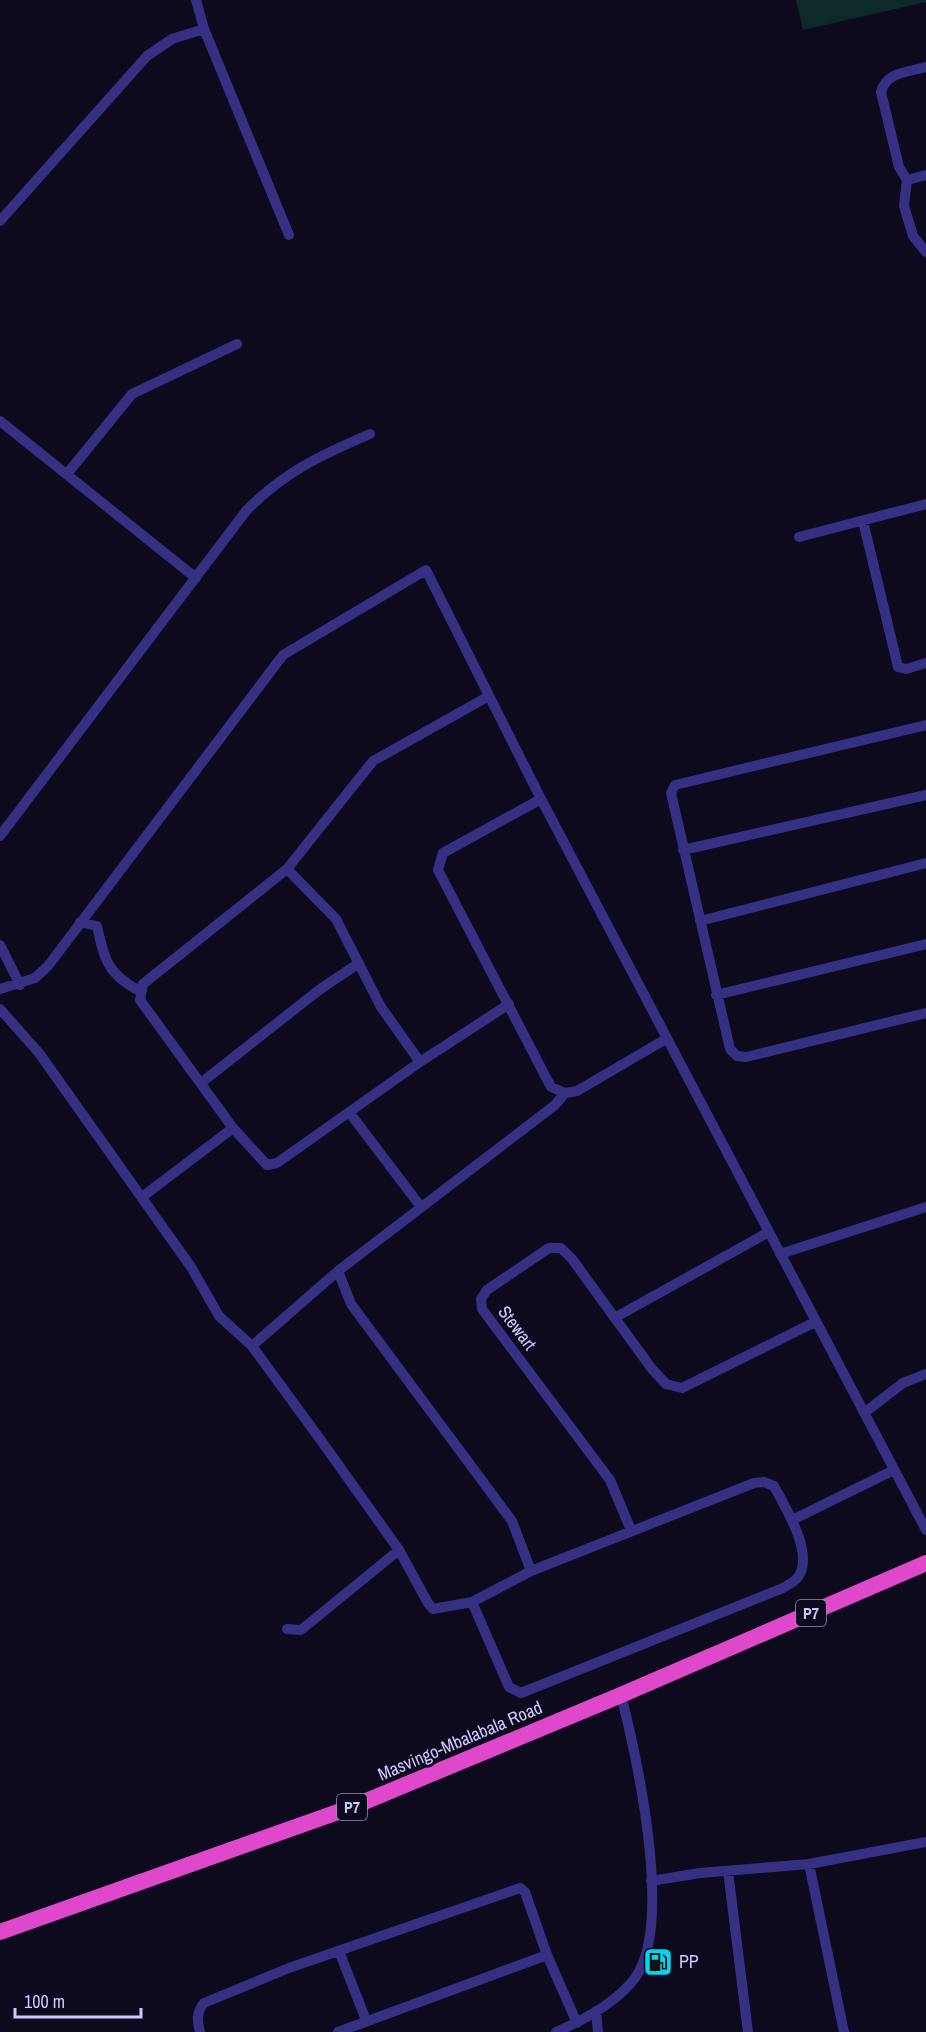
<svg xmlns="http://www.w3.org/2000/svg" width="926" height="2032" viewBox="0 0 926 2032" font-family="'Archivo Narrow',sans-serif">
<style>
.green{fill:#0d2928}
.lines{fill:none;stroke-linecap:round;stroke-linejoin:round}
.minor{stroke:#353082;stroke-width:10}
.trunk{stroke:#e048cc;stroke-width:16}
.labels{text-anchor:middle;stroke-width:6;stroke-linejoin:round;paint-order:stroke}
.shield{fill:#0e0a1e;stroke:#958ebc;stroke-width:1.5}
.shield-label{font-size:16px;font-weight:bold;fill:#cfc7ff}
.street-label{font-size:18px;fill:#cfc7ff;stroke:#0e0a1e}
.poi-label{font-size:18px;fill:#cfc7ff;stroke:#0e0a1e;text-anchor:start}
</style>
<rect width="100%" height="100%" fill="#0e0a1e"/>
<path class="green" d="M796,0H926V2L803,30Z"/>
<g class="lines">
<path class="minor" d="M196,0L204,29L289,235
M926,67C908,72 886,72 881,92L899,167L907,180L904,206L913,236L926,252
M907,180L926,175
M0,221L147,56L172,39L204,29
M0,421L196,578
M67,474L132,394L237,344
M863,521L898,667L906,669L926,663
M799,537L926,504
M926,725L675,785L671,793L730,1049L737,1056L746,1057L926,1013
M541,799L443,853L438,870L551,1087L565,1093L577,1091L666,1039
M0,836L246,511C284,472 321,455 370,434
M683,850L926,795
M287,869L143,984L140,1000L233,1128L267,1165L277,1163L420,1062L509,1004
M700,921L926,863
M80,922L97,926C104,959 108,975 140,991
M0,945L20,985
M0,989L35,978L48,966L283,655L426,570L541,799L926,1530
M716,995L926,944
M0,1009L39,1053L191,1267L219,1316L252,1346L325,1446L399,1550L428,1603L433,1609L472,1602
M420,1062L381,1007L336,919L287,869L373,761L489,696
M201,1083L319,990L359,963
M349,1112L421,1207
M142,1197L233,1128
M780,1254L926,1207
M338,1271L351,1304L512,1521L531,1571
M616,1317L769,1232
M252,1346L338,1271L555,1105L565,1093
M864,1413L903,1383L926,1374
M764,1482L774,1486C785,1507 815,1554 798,1577C795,1582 787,1585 783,1588L521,1693L509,1687L472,1602L531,1571L754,1483Z
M792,1520L894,1470
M631,1530L610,1480L482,1309L481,1299L487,1290L549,1248H561L572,1259L652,1369L666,1384L682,1388L815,1322
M287,1629L301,1630L399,1550
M809,1864L844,2032
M728,1871L748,2032
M651,1881L700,1873L809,1864L926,1842
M339,1951L366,2020
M596,2011L598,2032
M200,2032C197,2020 196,2013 204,2003L289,1968L520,1888L525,1892L547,1955L577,2023
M338,2032L547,1955
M556,2032C584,2020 616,2003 635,1978C674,1924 637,1758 621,1695"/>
<path class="trunk" d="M0,1932L352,1807L621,1695L926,1563"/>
</g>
<defs>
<g id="fuel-square" transform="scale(1.5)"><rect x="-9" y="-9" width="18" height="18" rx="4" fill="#00d5f2" stroke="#0e0a1e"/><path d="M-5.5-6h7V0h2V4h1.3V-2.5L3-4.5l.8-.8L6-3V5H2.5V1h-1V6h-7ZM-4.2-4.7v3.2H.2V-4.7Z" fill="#111"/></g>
</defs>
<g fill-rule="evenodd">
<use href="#fuel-square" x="658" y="1962"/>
</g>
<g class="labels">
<g class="shield">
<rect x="796" y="1600" width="30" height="26" rx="4.5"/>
<rect x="337" y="1794" width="30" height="26" rx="4.5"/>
</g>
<g class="shield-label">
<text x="811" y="1619">P7</text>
<text x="352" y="1813">P7</text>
</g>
<g class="street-label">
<text transform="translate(517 1328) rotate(53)" y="6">Stewart</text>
<text transform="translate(460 1741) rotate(-23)" y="6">Masvingo-Mbalabala Road</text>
</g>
<g class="poi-label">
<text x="679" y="1968">PP</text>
</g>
</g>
<path d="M15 2008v9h126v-9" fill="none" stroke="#cfc7ff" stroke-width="3"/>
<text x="24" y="2008" font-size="18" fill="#cfc7ff" stroke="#0e0a1e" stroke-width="4.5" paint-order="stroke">100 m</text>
</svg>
